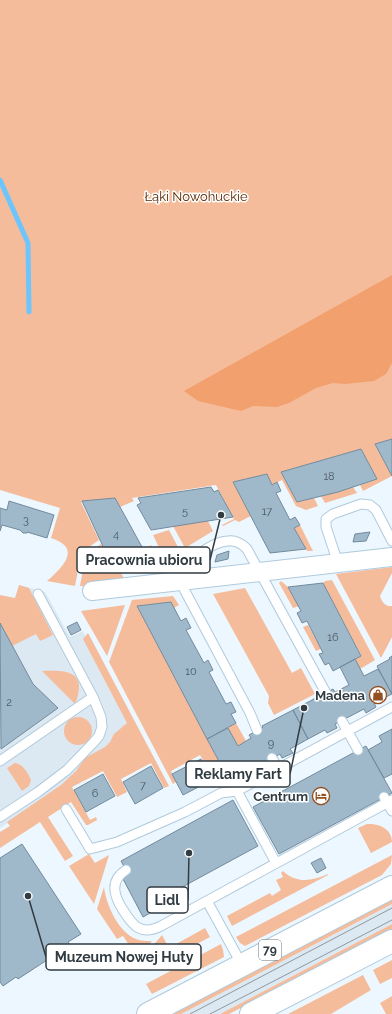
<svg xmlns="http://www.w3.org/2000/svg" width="392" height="1014" viewBox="0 0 392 1014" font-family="Raleway,sans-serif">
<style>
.built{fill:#dce9f3}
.green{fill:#f5bc9b}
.forest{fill:#f1a06e}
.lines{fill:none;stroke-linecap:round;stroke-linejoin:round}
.stream{stroke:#6cc5fd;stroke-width:5}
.building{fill:#9fb9cb;stroke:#728b9c}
.lane-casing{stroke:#b0cadc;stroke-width:11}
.street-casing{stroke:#b0cadc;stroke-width:20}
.primary-casing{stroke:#b0cadc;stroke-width:24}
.lane{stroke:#fff;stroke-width:9}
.street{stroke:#fff;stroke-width:18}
.primary{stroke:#fff;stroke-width:22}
.tram{stroke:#8e99a0;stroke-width:1}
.labels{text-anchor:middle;stroke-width:3;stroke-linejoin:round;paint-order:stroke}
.number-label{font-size:11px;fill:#4c5a64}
.shield{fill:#fff;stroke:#6e767b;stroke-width:1}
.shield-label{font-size:12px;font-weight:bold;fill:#303b42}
.park-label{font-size:13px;fill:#5b2901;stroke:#fff}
.poi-label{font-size:13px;font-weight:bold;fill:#303b42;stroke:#fff;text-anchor:end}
.leader{fill:none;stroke:#303b42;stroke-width:1.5}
.callout-dot{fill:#303b42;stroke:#fff;stroke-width:1.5}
.callout{fill:#fff;stroke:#303b42;stroke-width:1.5}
.callout-label{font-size:14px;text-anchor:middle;font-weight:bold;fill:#303b42}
</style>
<rect width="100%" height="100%" fill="#ecf7ff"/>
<path class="built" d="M19,585L45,592L70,637L83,631L130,722L116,740L57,791L0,828V609L16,598Z
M392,904V924L220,1014H181Z"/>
<path class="green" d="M0,0H392V439L375,444L392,476L363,491L360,485L377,479L361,449L281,472L297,502L314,498L318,506L306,510L296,506L282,480L272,485L267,474L233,482L251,516L239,522L235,520L223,526L222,525L234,519L216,485L132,498L134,501L120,507L115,498L81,502L99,540C78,553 80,564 75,586L47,581C62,568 83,548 51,538L60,508L0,490Z
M353,487L357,493L325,503L321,496Z
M208,521L213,531L185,548L173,526Z
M300,525L313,551H307L294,528Z
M169,530L179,549L164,558L153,535Z
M101,544L116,571H120L126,582L92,587L80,586C84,567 84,555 101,544Z
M151,545L158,559L160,567H153L143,550Z
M392,567V573L380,596C382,602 385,607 392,606V637L381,658L336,574Z
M332,580L375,660L360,669L355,659L361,655L323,583L325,581Z
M281,581L288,587L299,606L293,608L279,583Z
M19,585L29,588L53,635L40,641L36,634L12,646L0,623V595L15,598Z
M245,588L292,673L301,668L315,694L274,715L268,703L269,696L213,594Z
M173,596L179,605L174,608L171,602L137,606L222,767L217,770L223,780L216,783L200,755L171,771L176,782L173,784L109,662L132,600Z
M125,605L107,656L81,611Z
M308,625L321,649L316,651L303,627Z
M88,633L169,786L164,788L151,763L121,779L127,792L117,797L103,771L72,787L90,820L96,817L97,820L88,825H86L71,802L48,817L73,856L65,861L40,822L0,848V832L10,826L7,822L61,785L76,771L85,758L105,747L110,742L114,734L127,723L83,639Z
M42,671C54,671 77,668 79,685C79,692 78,697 75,704Z
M64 731a14 14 0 1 1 28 0a14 14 0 1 1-28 0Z
M236,723L246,741L238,746L228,728Z
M15,763C23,764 28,773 31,780L29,786L22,791L7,768Z
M367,824C379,823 392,829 392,842L371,853L358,828Z
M89,854L95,863L109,855L94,904L69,866Z
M392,855L391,864L382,875L245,946L240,943L236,937Z
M283,871C297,884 312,881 328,874V875L232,926L227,916L270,893L272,896L281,890L276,880L283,877L281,873Z
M104,887C106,904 118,932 136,939C141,941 146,941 152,941L140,954L148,970L146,971L123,936L117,939L97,909Z
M392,898V904L181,1014H170Z
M392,924V930L229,1014H220Z
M205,928L210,937L152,968L145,955L162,935L169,948Z
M221,944L223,950L224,957L152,994L146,984Z
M392,960V978L380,984L373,970Z
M363,975L371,990L331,1014H288Z
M392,996V1014H386L380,1003Z"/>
<path class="forest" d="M392,275V363L386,374L374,381L345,384L333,383L316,388L289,403L277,407L253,406L241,411L198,401L184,391Z"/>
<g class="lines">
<path class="stream" d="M0,180L28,243L29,312"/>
</g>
<path class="building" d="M392,439V476L375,444Z
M361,449L377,479L338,492L297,502L281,472Z
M267,474L272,485L277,482L281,491L276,493L290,520L295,517L300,525L294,528L306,549L270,553L233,482Z
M211,487L214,492L218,490L233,517L151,530L137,505L141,503L138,498Z
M115,498L125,516L153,567L120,571L110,553L107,555L82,501Z
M9,501L54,515L47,538L27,532V533H23L20,530L2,525L0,531V508L7,510Z
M370,532L366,541L353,542L355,534Z
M229,551L228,559L215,562L217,555Z
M323,583L361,656L333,671L329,663L325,665L319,654L323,653L307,621L302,623L297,613L301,611L288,587Z
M171,602L181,621L186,618L191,628L186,630L204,663L208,660L213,670L209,672L226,704L231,702L236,712L231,714L236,723L207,739L137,606Z
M77,622L81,630L71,635L67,627Z
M0,623L33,684L58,708L1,749Z
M392,656V694L377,666L390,659L389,658Z
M355,659L364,676L378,669L392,694L374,703L376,707L366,713L364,709L335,724L337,728L327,733L325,730L308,739L293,710L333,689L335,692L349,685L340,667Z
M293,710L308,739L290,749L293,753L282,758L280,754L251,770L253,774L243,779L241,775L237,777L230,763L222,767L207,739L228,728L238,746L251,738L249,735L263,727L262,726Z
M392,729V774L384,778L368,750L382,742L379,736Z
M366,746L392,793L279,854L253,807Z
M201,759L212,780L183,795L172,774Z
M151,766L163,788L135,804L123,782Z
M103,774L115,796L86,812L74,790Z
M233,800L258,846L173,892L177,898L143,917L122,877L128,874L121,861Z
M22,844L81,934L68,942L70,945L18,979L16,977L3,986L0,982V858Z
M321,858L326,868L317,873L311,863Z"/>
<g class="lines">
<g class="lane-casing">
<path id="lane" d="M338,563L326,527V519L333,514L361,504L370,505L376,510L392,541
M342,721L358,750
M257,730L250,713L185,591C183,585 180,580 181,573C184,561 215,541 228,541C235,540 242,544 247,549L326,693
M272,758L278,768
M0,761L93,697
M237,791L276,863
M384,797L392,811
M66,809L90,849L117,842L185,812L221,793L237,791L392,707
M0,817L38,792L67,770L93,743L99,736L102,727L101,717L93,697L38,594
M126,870C109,881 114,896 123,910C133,926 141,936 161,926L392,800
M207,901L242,965"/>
</g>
<g class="street-casing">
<path id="street" d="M92,591L392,557"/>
</g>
<g class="primary-casing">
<path id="primary" d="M148,1014L392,887
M251,1014L392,941"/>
</g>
<use href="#lane" class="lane"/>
<use href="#street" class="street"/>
<use href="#primary" class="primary"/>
<path class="tram" d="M190,1014L392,908
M210,1014L392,920"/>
</g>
<defs>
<g id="shop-ring" transform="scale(0.9)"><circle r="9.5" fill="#fff" stroke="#945023" stroke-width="1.5"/><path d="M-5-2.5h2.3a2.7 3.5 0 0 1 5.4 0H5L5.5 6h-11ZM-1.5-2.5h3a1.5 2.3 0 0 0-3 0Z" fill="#945023"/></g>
<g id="hotel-ring" transform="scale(0.9)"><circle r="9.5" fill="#fff" stroke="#945023" stroke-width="1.5"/><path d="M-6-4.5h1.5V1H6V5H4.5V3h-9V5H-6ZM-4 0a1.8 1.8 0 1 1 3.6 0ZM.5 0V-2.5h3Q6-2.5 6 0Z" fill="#945023"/></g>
</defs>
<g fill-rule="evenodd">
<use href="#shop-ring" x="378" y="695"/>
<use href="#hotel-ring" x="321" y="796"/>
</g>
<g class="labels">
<g class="number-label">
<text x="329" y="480">18</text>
<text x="185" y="515">5</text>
<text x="267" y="515">17</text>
<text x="26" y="524">3</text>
<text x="116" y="538">4</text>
<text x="333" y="641">16</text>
<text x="191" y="675">10</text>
<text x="9" y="706">2</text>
<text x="271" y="747">9</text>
<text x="143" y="789">7</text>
<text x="95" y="797">6</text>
</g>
<rect class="shield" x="259" y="940" width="22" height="20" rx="3"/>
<g class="shield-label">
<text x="270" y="954">79</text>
</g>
<g class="park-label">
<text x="196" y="201">Łąki Nowohuckie</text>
</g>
<g class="poi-label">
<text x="365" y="700">Madena</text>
<text x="308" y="801">Centrum</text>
</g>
</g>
<path class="leader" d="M221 515L210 560M304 708L290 774M189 853L188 900M28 896L46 957"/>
<g class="callout-dot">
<circle cx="221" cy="515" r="4"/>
<circle cx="304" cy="708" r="4"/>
<circle cx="189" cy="853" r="4"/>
<circle cx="28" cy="896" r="4"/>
</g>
<g class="callout">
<rect x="77" y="547" width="133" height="26" rx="4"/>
<rect x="186" y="761" width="104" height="26" rx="4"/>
<rect x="147" y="887" width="41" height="26" rx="4"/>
<rect x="46" y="944" width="155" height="26" rx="4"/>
</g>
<g class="callout-label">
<text x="144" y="565">Pracownia ubioru</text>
<text x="238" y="779">Reklamy Fart</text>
<text x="167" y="905">Lidl</text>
<text x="124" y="962">Muzeum Nowej Huty</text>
</g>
</svg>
